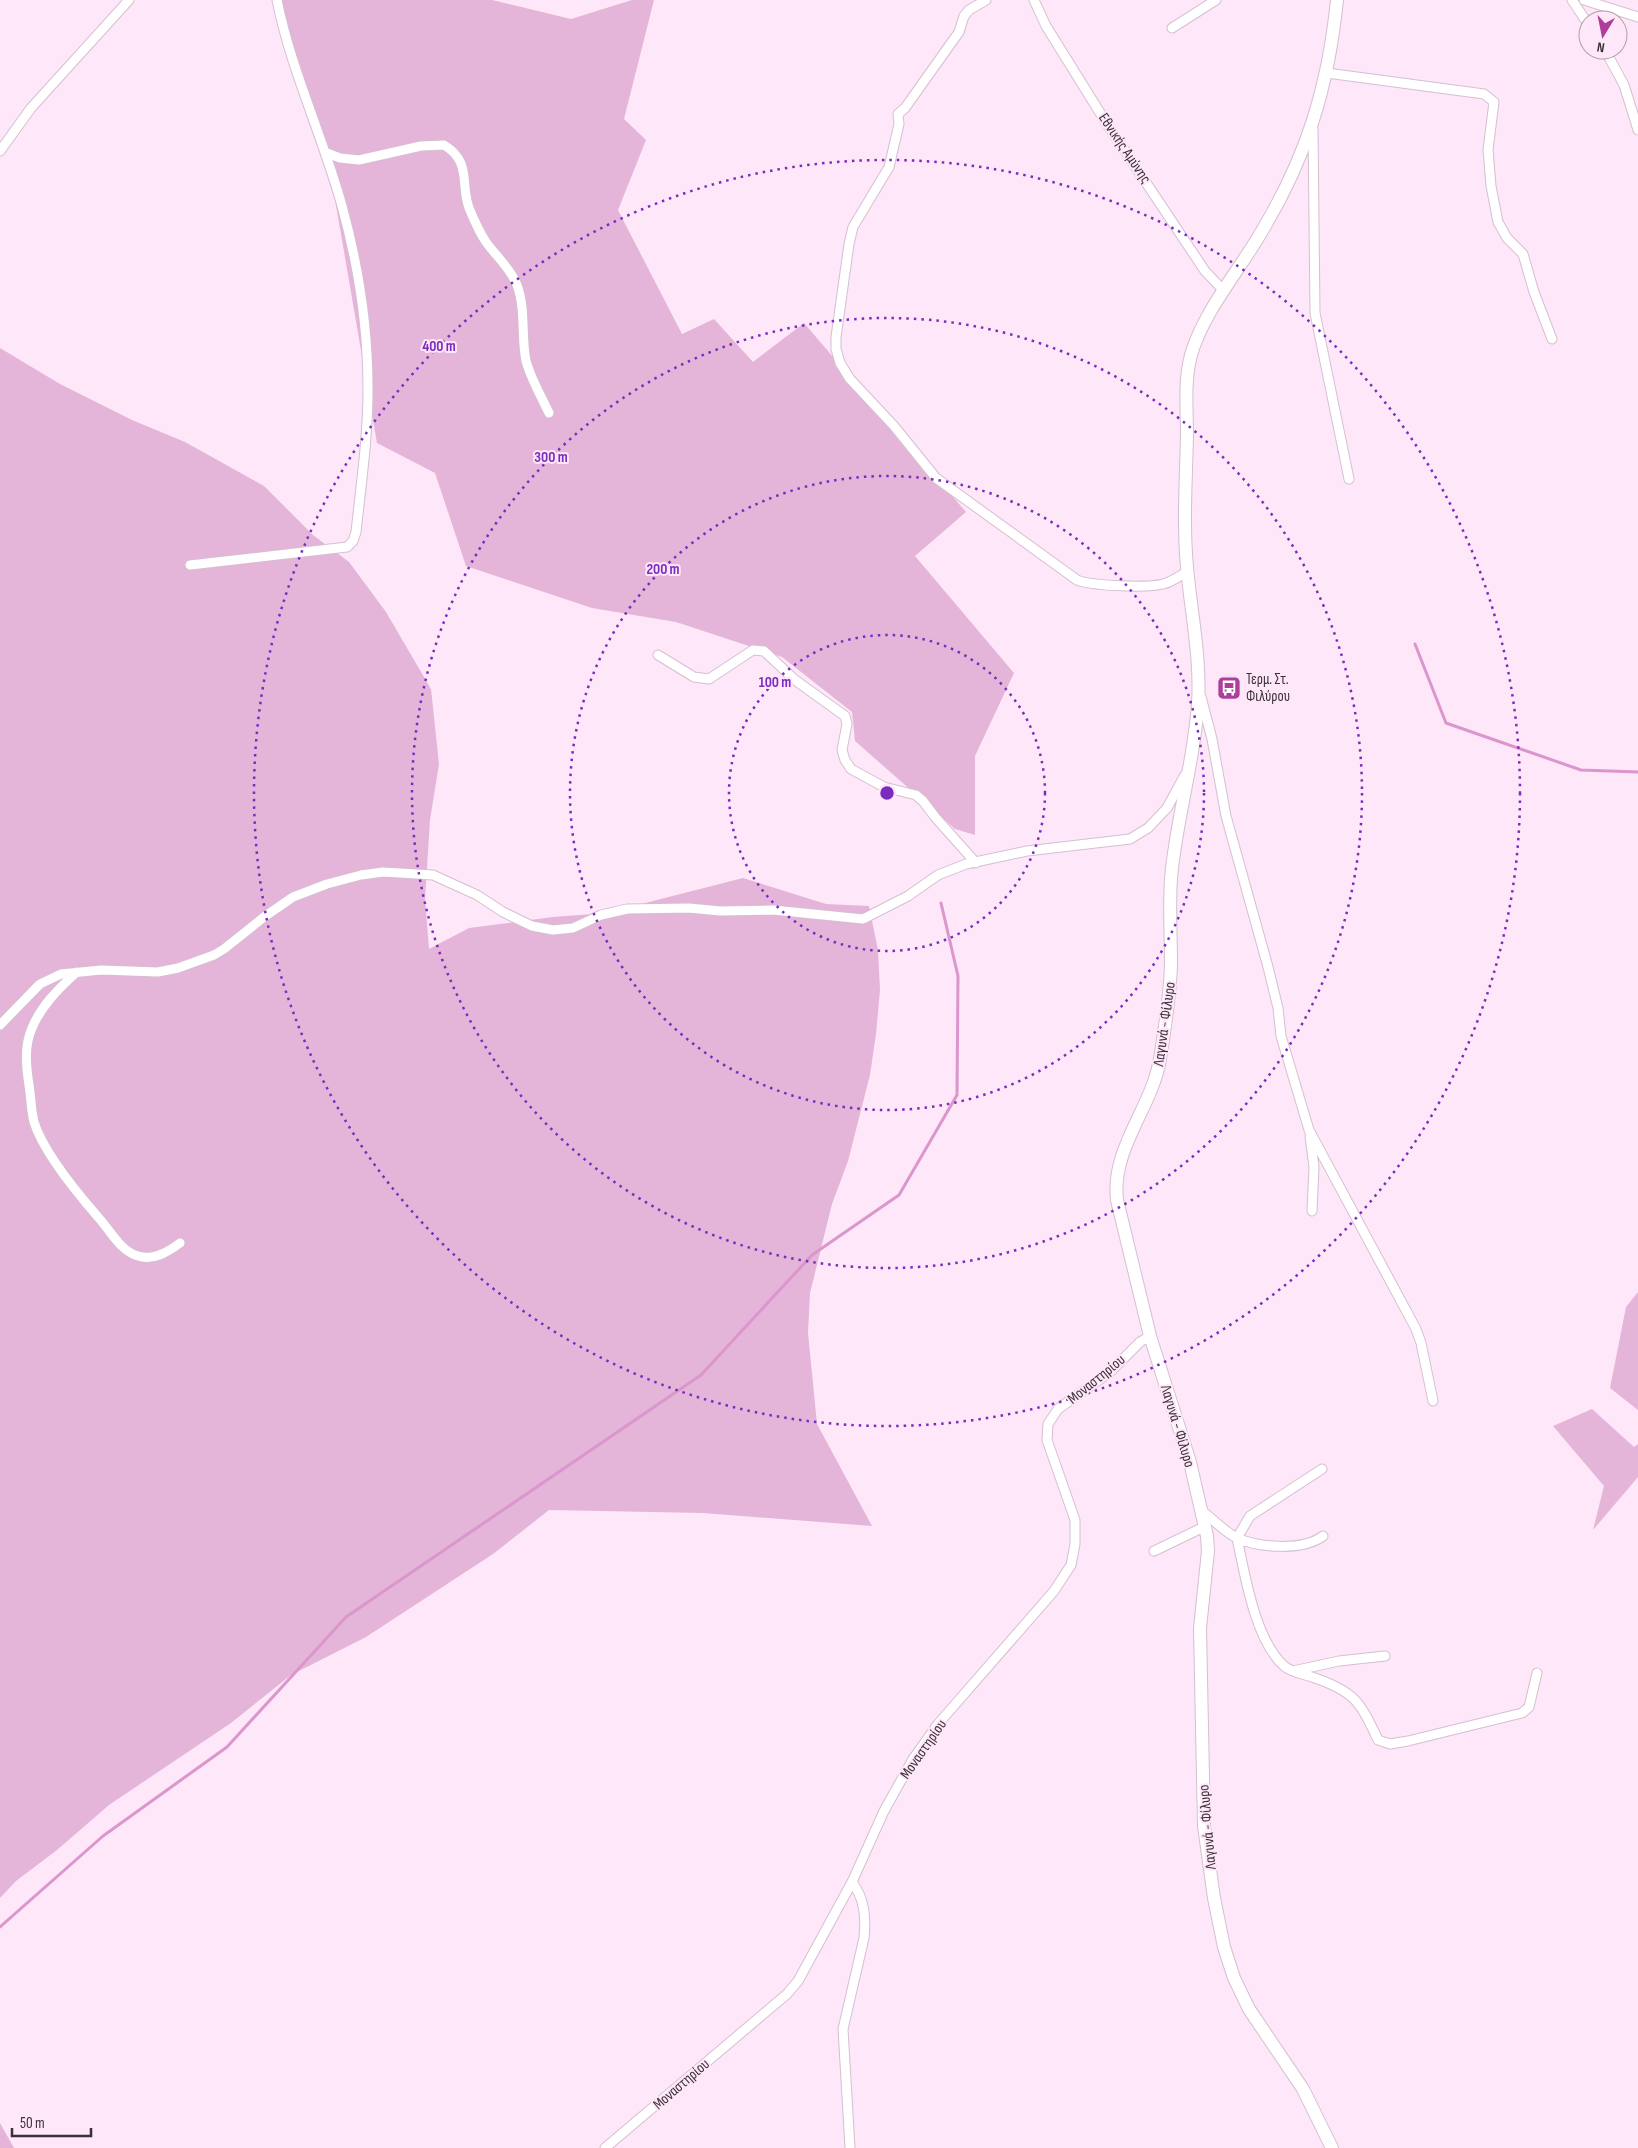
<svg xmlns="http://www.w3.org/2000/svg" width="1638" height="2148" viewBox="0 0 1638 2148" font-family="'Sofia Sans Condensed',sans-serif">
<style>
.green{fill:#e4b5d9}
.lines{fill:none;stroke-linecap:round;stroke-linejoin:round}
.stream{stroke:#db96cd;stroke-width:3}
.street-casing{stroke:#d5bfd0;stroke-width:11}
.secondary-casing{stroke:#d5bfd0;stroke-width:14}
.street{stroke:#fff;stroke-width:9}
.secondary{stroke:#fff;stroke-width:12}
.ring{fill:none;stroke:#7b2cbf;stroke-width:2.5;stroke-dasharray:2.5 5}
.labels{text-anchor:middle;stroke-width:4;stroke-linejoin:round;paint-order:stroke}
.street-label{font-size:15px;fill:#393137;stroke:#fee7f8}
.poi-label{font-size:15px;fill:#393137;stroke:#fee7f8;text-anchor:start}
.centre{fill:#7b2cbf;stroke:#fee7f8;stroke-width:2.5}
.ring-label{font-size:15px;text-anchor:middle;font-weight:bold;fill:#7b2cbf;stroke:#fee7f8;stroke-width:4;stroke-linejoin:round;paint-order:stroke}
</style>
<rect width="100%" height="100%" fill="#fee7f8"/>
<path class="green" d="M277,0H492L571,19L632,0H654L624,119L646,140L618,210L682,334L714,319L753,362L804,323L966,512L915,556L1014,673L975,756V835L955,829L855,741L852,712L782,657L676,622L592,608L466,566L435,473L377,443L327,153Z
M0,348L60,384L132,420L185,442L264,486L313,535L349,562L386,612L431,689L439,764L430,820L425,899L429,949L469,928L553,917L606,913L743,878L826,904L869,906L878,950L880,990L876,1034L870,1075L848,1161L832,1204L810,1293L808,1333L817,1424L872,1526L703,1513L549,1510L493,1554L366,1637L291,1675L231,1723L109,1805L57,1850L16,1881L0,1898Z
M1638,1292V1410L1610,1388L1626,1307Z
M1592,1409L1634,1447L1638,1444V1477L1593,1530L1604,1486L1553,1426Z
M0,2123L14,2148H0Z"/>
<g class="lines">
<path class="stream" d="M1415,644L1446,723L1581,770L1638,772
M0,1927L103,1836L227,1747L346,1617L701,1375L812,1255L899,1195L957,1095L958,976L941,903"/>
<g class="street-casing">
<path id="street" d="M986,0L969,10L964,16L959,32L905,108L898,114L899,124L889,167L853,227L849,244L836,337V349L840,363L850,379L894,426L936,478L1077,580C1092,586 1147,588 1163,584C1172,582 1179,576 1187,572
M1034,0L1046,26L1107,124L1205,271L1224,291
M1572,0L1588,24
M1584,0L1638,17
M1172,28L1216,0
M1605,50L1624,85L1638,130
M1327,73L1484,94L1494,102L1488,150L1491,186L1498,222L1507,238L1523,254L1534,292L1552,339
M1313,129L1315,313L1349,479
M0,151L31,108L129,0
M327,153L340,158L359,160L421,146L444,145C472,162 460,183 469,208C474,220 479,232 486,242C496,256 511,269 517,285C526,309 521,337 526,361C531,379 541,396 549,413
M190,565L347,547L353,541L356,532C361,485 368,437 368,389C368,328 358,264 342,206C323,137 291,70 277,0
M658,655L694,677L709,679L753,650L764,651L795,680L845,716L847,724L842,750L845,760L851,769L884,787L916,795L923,801L935,817L976,863
M1201,697L1212,739L1226,816L1268,967L1278,1008L1281,1036L1309,1130L1416,1329L1421,1343L1433,1401
M77,972C59,988 41,1006 32,1028C24,1046 26,1066 29,1085C31,1097 31,1110 34,1122C43,1151 78,1194 98,1217C110,1230 120,1251 138,1256C153,1261 168,1252 180,1243
M0,1025L40,984L61,974L101,970L158,972L178,968L214,955L224,949L264,917L293,897L327,884L361,875L383,872L433,875L477,895L503,912L532,926L553,930L573,928L601,915L627,909L689,908L720,911L773,910L863,919L908,896L938,875L966,864L1027,851L1130,839L1148,828L1167,808L1185,775
M1310,1136L1314,1167L1312,1211
M1322,1469L1250,1516L1237,1538C1245,1575 1255,1640 1284,1666C1291,1672 1303,1674 1312,1677C1354,1691 1360,1701 1378,1740L1390,1744L1408,1741L1522,1713L1529,1707L1537,1673
M1203,1512C1214,1520 1225,1532 1237,1538C1260,1548 1303,1551 1323,1536
M1154,1551L1206,1526
M1293,1671L1339,1661L1385,1656
M605,2148L787,1994L798,1981L852,1882L884,1811L913,1759L938,1724L1054,1591L1071,1565L1075,1544V1520L1047,1440L1048,1424L1058,1409L1110,1372L1140,1342L1150,1336
M850,2148L843,2029L864,1938C866,1918 865,1899 852,1882"/>
</g>
<g class="secondary-casing">
<path id="secondary" d="M1332,2148L1303,2089L1249,2009L1234,1978L1224,1947L1214,1898L1204,1826L1200,1628L1208,1551L1207,1536L1190,1462L1150,1336L1117,1200C1111,1148 1152,1108 1160,1059C1165,1028 1170,997 1171,965C1171,936 1169,907 1171,878C1176,820 1194,763 1198,704C1201,658 1191,613 1187,567C1183,524 1186,480 1187,436C1187,409 1184,381 1191,355C1203,313 1237,273 1259,236C1306,159 1328,89 1337,0"/>
</g>
<use href="#street" class="street"/>
<use href="#secondary" class="secondary"/>
</g>
<g class="ring">
<circle cx="887" cy="793" r="158"/>
<circle cx="887" cy="793" r="317"/>
<circle cx="887" cy="793" r="475"/>
<circle cx="887" cy="793" r="633"/>
</g>
<defs>
<g id="bus-square" transform="scale(1.25)"><rect x="-9" y="-9" width="18" height="18" rx="4" fill="#ad3e9c" stroke="#fee7f8"/><path d="M-5-6H5V4H4V6H2V4H-2V6H-4V4H-5ZM-3.5-4V0h7V-4ZM-3.5 1.2v1.5H-2V1.2ZM2 1.2v1.5H3.5V1.2Z" fill="#fff"/></g>
</defs>
<g fill-rule="evenodd">
<use href="#bus-square" x="1229" y="688"/>
</g>
<g class="labels">
<g class="street-label">
<text transform="translate(1125 148) rotate(56)" y="5">Εθνικής Αμύνης</text>
<text transform="translate(1164 1024) rotate(-82)" y="5">Λαγυνά - Φίλυρο</text>
<text transform="translate(1096 1379) rotate(-39)" y="5">Μοναστηρίου</text>
<text transform="translate(1178 1426) rotate(73)" y="5">Λαγυνά - Φίλυρο</text>
<text transform="translate(923 1749) rotate(-55)" y="5">Μοναστηρίου</text>
<text transform="translate(1207 1827) rotate(-95)" y="5">Λαγυνά - Φίλυρο</text>
<text transform="translate(681 2084) rotate(-41)" y="5">Μοναστηρίου</text>
</g>
<g class="poi-label">
<text x="1246" y="684">Τερμ. Στ.<tspan x="1246" dy="17">Φιλύρου</tspan></text>
</g>
</g>
<circle cx="887" cy="793" r="8" class="centre"/>
<g class="ring-label">
<text x="439" y="351">400 m</text>
<text x="551" y="462">300 m</text>
<text x="663" y="574">200 m</text>
<text x="775" y="687">100 m</text>
</g>
<g transform="translate(1603 35) rotate(190)"><circle r="24" fill="#fee7f8" stroke="#af9eab"/>
<path d="M0-4L9 19L0 12L-9 19Z" fill="#ad3e9c"/>
<text y="-8" font-size="14" font-weight="bold" text-anchor="middle" fill="#393137">N</text>
</g>
<path d="M12 2128v8h79v-8" fill="none" stroke="#393137" stroke-width="2.5"/>
<text x="20" y="2128" font-size="15" fill="#393137" stroke="#fee7f8" stroke-width="4" paint-order="stroke">50 m</text>
</svg>
